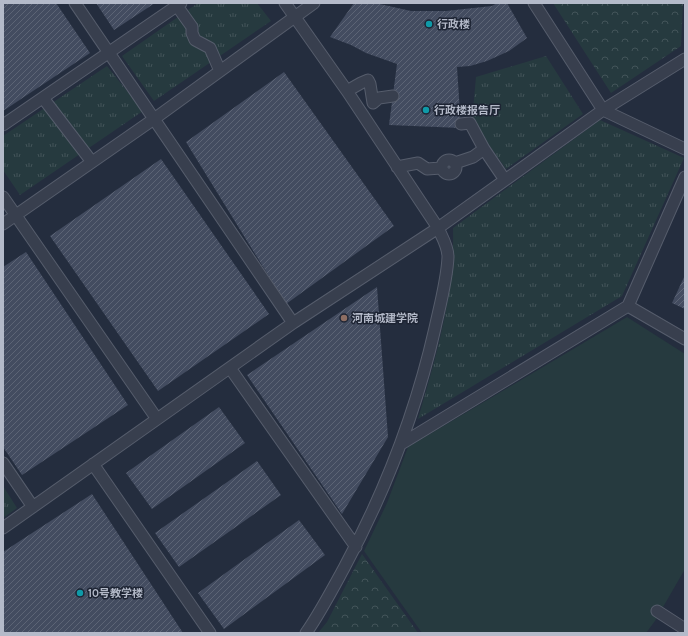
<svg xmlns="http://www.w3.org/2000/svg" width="688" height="636" viewBox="0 0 688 636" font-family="Karla,'Noto Sans SC',sans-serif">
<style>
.grass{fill:url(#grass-tufts)}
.forest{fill:url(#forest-crowns)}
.green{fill:#263a3f}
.building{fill:url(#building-hatch)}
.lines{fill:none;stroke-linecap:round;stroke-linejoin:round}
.minor-casing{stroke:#565d6c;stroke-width:13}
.minor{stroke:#383f4e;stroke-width:11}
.culture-dot{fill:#0f9aa8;stroke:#1d2433;stroke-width:1.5}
.education-dot{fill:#8d6e63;stroke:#1d2433;stroke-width:1.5}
.labels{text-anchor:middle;stroke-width:3;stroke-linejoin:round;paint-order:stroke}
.poi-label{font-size:11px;font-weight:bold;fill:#b4bac9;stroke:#1d2433;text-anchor:start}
</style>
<defs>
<pattern id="grass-tufts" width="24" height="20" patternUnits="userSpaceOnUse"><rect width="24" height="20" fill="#263a3f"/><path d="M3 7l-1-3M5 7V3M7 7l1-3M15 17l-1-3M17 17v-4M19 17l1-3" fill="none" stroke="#435459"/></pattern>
<pattern id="forest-crowns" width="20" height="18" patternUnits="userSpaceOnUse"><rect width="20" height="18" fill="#263a3f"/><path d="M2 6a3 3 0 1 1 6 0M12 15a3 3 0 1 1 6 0" fill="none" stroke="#435459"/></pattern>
<pattern id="building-hatch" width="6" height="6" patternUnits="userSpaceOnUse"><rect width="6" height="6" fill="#434c60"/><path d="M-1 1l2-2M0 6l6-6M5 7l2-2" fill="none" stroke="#5c6475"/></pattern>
</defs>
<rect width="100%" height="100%" fill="#242d3e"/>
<path class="grass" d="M198,3H257L271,21L154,101L122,56Z
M546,56L583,114L506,169L472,121L476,77Z
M107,66L143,111L20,195L3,170V136Z
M600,120L684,158L622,296L418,419C436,357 455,294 453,228Z
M3,486L17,508L3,518Z"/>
<path class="forest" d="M553,3H683L681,46L611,93Z
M362,554L418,633H318L327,622Z"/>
<path class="green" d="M627,317L685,354V569L655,621L646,633H422L364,551L387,503L408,447Z"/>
<path class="building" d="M3,3H56L90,53L3,111Z
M96,3H155L114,30Z
M354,3H375L411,11H446L492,6L497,3H507L527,38L509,51L487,61L470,66L457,67L461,128L389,125L397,64L366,53L351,45L330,37Z
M284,72L394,226L286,304L186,142Z
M161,159L269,314L158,391L50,236Z
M26,252L128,405L22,475L3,447V267Z
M685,275V309L672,303Z
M377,287L388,437L342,514L247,375Z
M219,407L245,443L152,509L126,473Z
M257,461L281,495L179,567L155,533Z
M92,494L183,633H3V552Z
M299,520L325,555L224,629L198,593Z"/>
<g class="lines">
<g class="minor-casing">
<path id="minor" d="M75,3L293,323
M285,3L347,91L438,228C442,237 448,246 448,257C447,280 440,305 435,328C416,412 385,492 344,568C332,590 320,613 306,633
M534,3L603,110L685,149
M177,6L192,27V33L195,40L210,48L220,71
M347,91L361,83L368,80L370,84L373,103L379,98L393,96
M43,98L92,162
M461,124L470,123L484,149L505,180
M3,125L181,3
M442 167a7 7 0 1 1 14 0a7 7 0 1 1-14 0Z
M455,163L473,157L484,149
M397,167L418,163L427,169L441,168
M3,197L157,419
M3,224L154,119L314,3
M628,306L685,177
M230,368L356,547
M401,444L628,306L685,339
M3,463L33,507
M93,464L210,633
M3,528L293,323L438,228L603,110L685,59
M657,611L685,629"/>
</g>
<use href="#minor" class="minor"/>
</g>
<g class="culture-dot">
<circle cx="429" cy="24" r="4"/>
<circle cx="426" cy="110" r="4"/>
<circle cx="80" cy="593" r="4"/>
</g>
<circle class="education-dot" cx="344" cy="318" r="4"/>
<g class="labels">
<g class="poi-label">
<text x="437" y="28">行政楼</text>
<text x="434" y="114">行政楼报告厅</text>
<text x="352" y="322">河南城建学院</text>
<text x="88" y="597">10号教学楼</text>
</g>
</g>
<rect width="688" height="636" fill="none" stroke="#b4bac9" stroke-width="8"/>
</svg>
